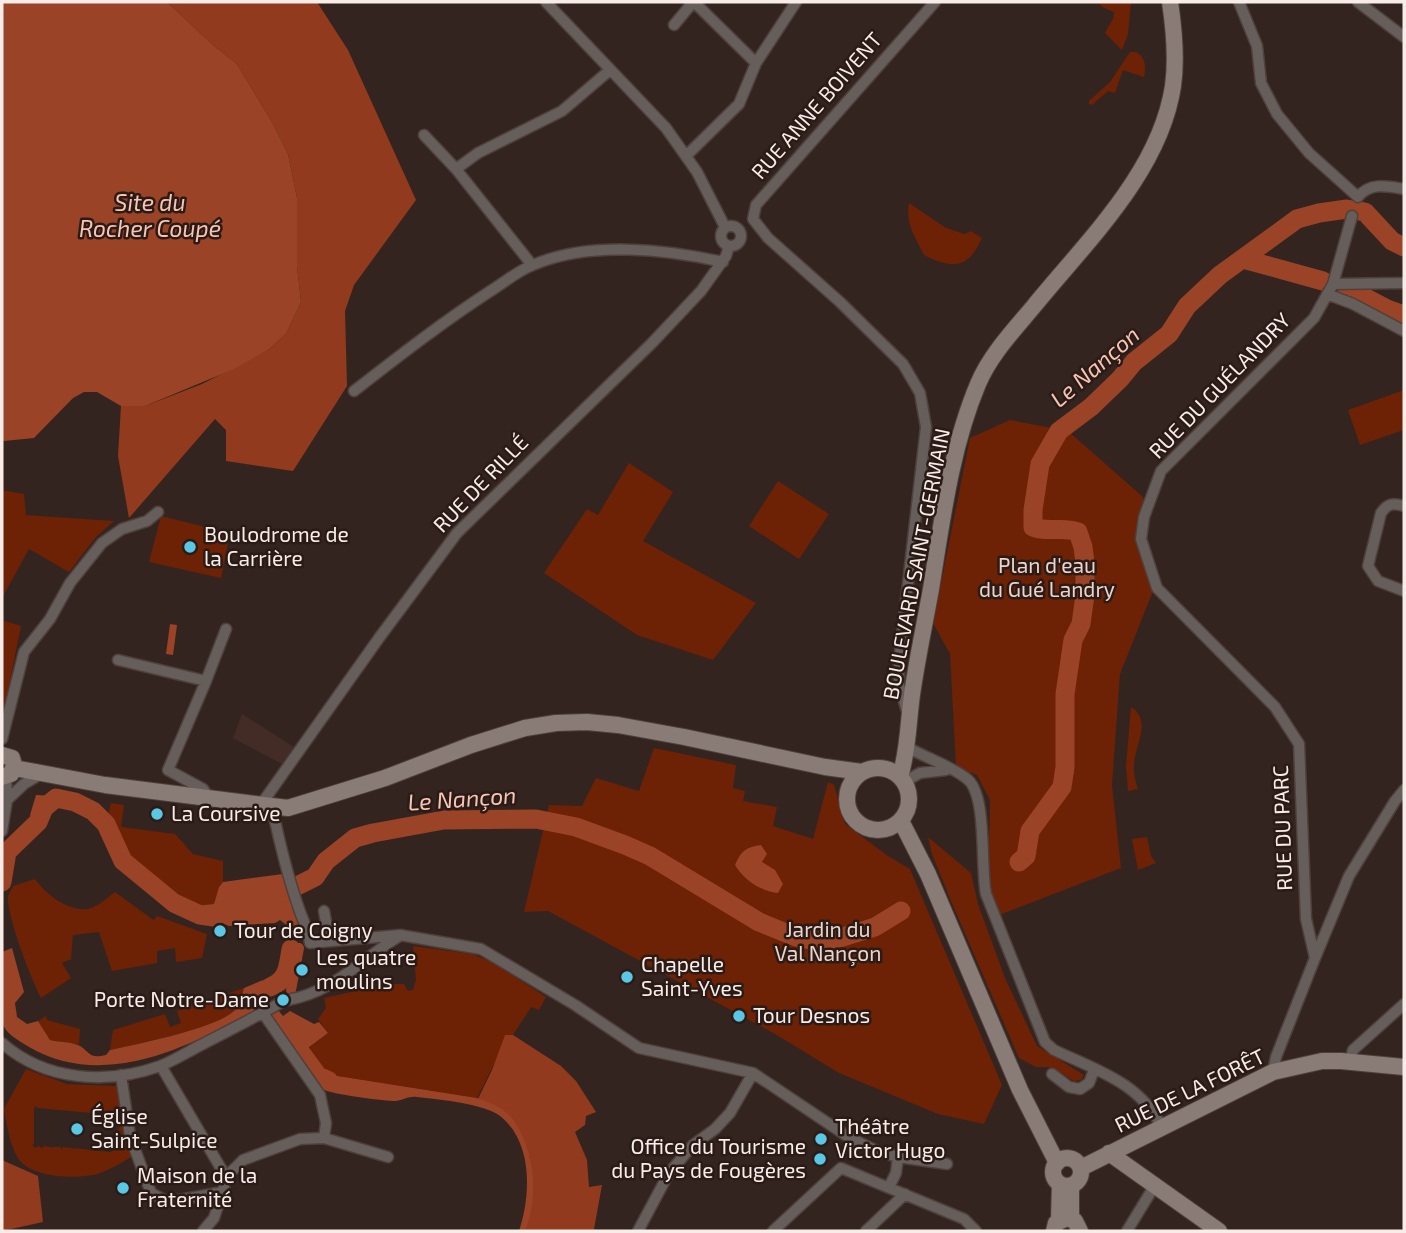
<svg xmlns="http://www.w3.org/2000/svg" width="1406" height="1233" viewBox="0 0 1406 1233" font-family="'Exo 2',sans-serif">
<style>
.built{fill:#432c25}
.green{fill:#6d2105;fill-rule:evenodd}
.forest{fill:#923a1d}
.water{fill:#9b4326}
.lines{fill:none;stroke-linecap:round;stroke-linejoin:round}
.canal{stroke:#9b4326;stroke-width:10}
.river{stroke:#9b4326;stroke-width:19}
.street-casing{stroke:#4f403b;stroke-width:13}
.secondary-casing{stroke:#4f403b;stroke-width:18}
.street{stroke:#665e5b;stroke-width:10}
.secondary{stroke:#897c77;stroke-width:16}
.poi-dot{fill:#5ac8e5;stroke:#2a1b16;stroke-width:2.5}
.labels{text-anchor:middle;stroke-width:5;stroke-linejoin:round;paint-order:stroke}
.street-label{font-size:21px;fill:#f8ece9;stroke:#2a1b16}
.poi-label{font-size:21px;fill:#f8ece9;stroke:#2a1b16;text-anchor:start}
.park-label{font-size:21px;fill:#edd4cb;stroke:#2a1b16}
.water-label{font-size:23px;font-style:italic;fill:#f8c5b5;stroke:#2a1b16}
</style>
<rect width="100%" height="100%" fill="#34241f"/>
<path class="built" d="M242,714L294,747L282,764L233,738Z"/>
<path class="green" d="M1098,2L1131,3L1128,34L1122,50L1105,33L1113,19L1114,12L1102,7Z
M1130,52H1136C1146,57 1146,68 1144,77L1123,70L1115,93L1108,91L1092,105L1089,104V101L1110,82Z
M909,203L946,228L965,234L971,231L982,238C969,268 953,270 924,255C915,237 905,223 909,203Z
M1404,390V430L1360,445L1348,410Z
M1010,420L1068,431L1143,497L1153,591L1120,674L1112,785L1121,868L999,915L988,883L990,800L977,775L956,767L950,654L933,623L970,438Z
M629,463L673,492L643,541L756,603L713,660L637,635L544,573L587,509L598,515Z
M778,481L829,514L799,559L749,526Z
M2,490L24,494L26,515L114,521L96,537L69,572L29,549L2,598Z
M161,516L230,533L221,578L149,562Z
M2,620L21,626L2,720Z
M1131,707C1153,721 1134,746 1134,766C1133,774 1136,782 1138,789L1128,791L1126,766Z
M654,748L736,765L733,788L745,791L743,801L777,807L773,826L813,839L828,782L834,785L845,824L888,856L910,869L1002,1085L984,1124L938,1114L839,1073L775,1034L548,911L524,912L549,805L582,806L596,778L639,791Z
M111,803L124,805L121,827L175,834L193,854L223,861V882L219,887L215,904L193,906L189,909L174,903L123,861L106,824Z
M928,837L971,873L978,904L1005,978L1037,1046L1084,1075L1081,1080L1074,1081L1058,1071L1048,1067H1036L1019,1058L951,901L932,854Z
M1147,837L1151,856L1156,863L1138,870L1132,839Z
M35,879C46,894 67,911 87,909C98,907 107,898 115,892L152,919L154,920L157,916L207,934L202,958L176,962L175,948L157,951V963L112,971L99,932L73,935L71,959L62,963L71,978L41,998C32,981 6,915 8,896C8,896 12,887 13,886Z
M413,946L472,954L492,962L546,997L539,1010L531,1007L513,1035L508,1036L477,1098L325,1074L301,1054L328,1033L318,1019L326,1008L324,998L388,984H404L408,991L413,990L416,980Z
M296,951L291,980L287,979L282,984L270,990L266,979L281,978L283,952Z
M244,988C242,994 240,1004 236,1009C220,1028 137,1044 110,1050L113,1030L165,1014L170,1027L181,1023L177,1011Z
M46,1016L47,1020L80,1029L79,1045L50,1040L38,1021Z
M26,1069L67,1084L116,1086L135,1155C124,1161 112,1169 100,1173C80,1180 36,1178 21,1162C10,1149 7,1125 4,1109ZM36,1106L37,1108L113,1115L112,1118L120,1128L118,1129L120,1141H117L111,1152L73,1148L72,1150V1148L63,1147L61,1150V1147H52L51,1149V1147L44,1146L43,1148L38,1146L36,1148L32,1145L34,1144V1108Z"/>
<path class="forest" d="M167,2H317L348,50L416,200L354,285L345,311L347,386L293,471L226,461V430L215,419L129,518L118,456L121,406H145L202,384L268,350L286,334L301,302L297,266V198L288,154L272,122L237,64L213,45Z
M505,1035H513L561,1066L576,1081L596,1112L586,1116L585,1125L575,1132L587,1160L589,1187L602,1185L594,1229L598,1231H521L528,1210L530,1158L509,1117L476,1103L492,1070Z
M2,1160L38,1176L43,1222L2,1231Z"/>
<path class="water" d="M5,2H167L213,45L237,64L272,122L288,154L297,198V266L301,302L286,334L268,350L234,369L145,406H121L97,392H84L73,398L34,438L4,441L2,440V5Z
M170,624L177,625L173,655L166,654Z
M36,795L55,796L54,804L41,825L30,815Z
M761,845L767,854L762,862L775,870L783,884L778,893C760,891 744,880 735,865C741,851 746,847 761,845Z
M283,874L296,917L304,924L306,938C298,940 288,930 285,924L280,920L275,923L229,926L219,922L213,925L203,923L186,913L193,906L214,904L219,887L223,882Z
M12,948L24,992L15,1003L17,1017L27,1024L38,1021L50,1040C58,1042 73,1042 80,1046C91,1053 89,1059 106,1055L110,1050C137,1044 220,1028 236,1009C240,1004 242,994 244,988L263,980L266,990L261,996L265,1004C196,1044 107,1092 29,1047C20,1041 5,1034 2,1022C0,1012 2,967 2,952Z
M277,1009L283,1016L290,1011L314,1024L319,1022L328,1033L296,1057L268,1016Z
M311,1063L325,1074L477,1098C491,1103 505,1108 514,1121C535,1152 539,1196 525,1231H519C531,1195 533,1142 500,1116C485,1104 438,1099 417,1097C409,1096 403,1100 396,1101C384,1101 339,1095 327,1091C317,1087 311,1077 304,1069Z"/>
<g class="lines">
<path class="canal" d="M291,990L299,948"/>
<path class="river" d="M1243,259L1323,281
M1347,288L1387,309L1404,315
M1019,862L1026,856L1030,831L1062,787L1065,767V694L1073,640L1081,624L1085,595V563L1083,547L1078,532C1062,526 1049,533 1033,527V510L1040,464L1059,431L1091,407L1120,379L1134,362L1169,334L1187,306L1220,275L1297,219L1319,213L1347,209L1365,212L1392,241L1404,247
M2,882L7,852L38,822L44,808L56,798L75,802L93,811L106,824L123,861L174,903L200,915L214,917
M279,887L297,886L315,877L326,861L355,838L373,833L444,820L536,819L576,827L625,845L650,856L759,922L796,937L815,941L843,937L875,927L901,911
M270,987C288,980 288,967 291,949
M287,1034L318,1076L329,1081"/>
<g class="street-casing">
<path id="street" d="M546,2L666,128L697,172L725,227
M694,2L756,63
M1239,2L1257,46L1261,83L1277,114L1309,153L1358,197C1370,182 1387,186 1404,189
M1358,2L1404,37
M674,25L693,2
M424,135L456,169L532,265
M687,155L739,104L756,63L796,2
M456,169L478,153L562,111L610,70
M721 236a10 10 0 1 1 20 0a10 10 0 1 1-20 0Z
M1333,284L1404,283
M1327,294L1353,304L1404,331
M354,391C399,356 444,321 492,290C505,282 519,270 533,265C589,241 665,249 723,262
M1404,506C1393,503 1388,503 1381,513L1368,566L1378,581L1404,591
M118,660L206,681
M907,711L899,685V662L926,427L920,393L903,364L840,302L768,238L753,219L756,205L935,2
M2,739L24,652L50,619L70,583L102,543L122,529L147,521L158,512
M907,747C926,758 949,765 966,778C988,793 980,866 986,894L1045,1042L1054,1050C1096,1070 1141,1083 1162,1128
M904,782L920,773L946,770
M210,799L203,789L168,770L206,681L226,629
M7,800L24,784L41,774
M260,806L379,638L457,533L652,343L701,291L726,256L729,246
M272,807C279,840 287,874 298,906C302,919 308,928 310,943L400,935L481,949L575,1005L639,1048L753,1073L850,1138L877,1151L898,1157L947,1164
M2,831L7,800L6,777
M324,911L328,933L343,938
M1315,958L1349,876L1395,801L1404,790
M288,1000C334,992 360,960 398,937
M263,1013L320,1095L326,1123L324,1138
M2,1043C45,1081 107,1085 160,1066C173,1061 186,1053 199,1046C226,1032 254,1018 280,1003
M1350,1062L1353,1050L1404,1004
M161,1066L226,1177
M1273,1072L1276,1057L1315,958L1306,919L1299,744L1275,707L1157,588L1141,539L1144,517L1161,471L1314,318L1333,284L1352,216
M1052,1074L1069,1087L1080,1089L1089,1083L1094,1070
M121,1075L130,1136L151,1193L168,1202L223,1192
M226,1177L243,1160L300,1139L324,1138L388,1157
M889,1187L896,1173L898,1157
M203,1231L214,1218L224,1187
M638,1231L669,1173L693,1145L715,1129L730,1113L753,1073
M773,1231L841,1168L964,1219L976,1231
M866,1231L905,1194
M1127,1231L1155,1185"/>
</g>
<g class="secondary-casing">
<path id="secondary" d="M2,755L12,758L14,765L11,774L2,777
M847 799a31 31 0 1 1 62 0a31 31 0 1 1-62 0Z
M14,768L105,785L288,808L385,778L471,745L525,728L556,723L587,722L618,725L684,737L825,767L862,772
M900,777C909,748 908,718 913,688C918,655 925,622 931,589C942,521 951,448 978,384C990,355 1014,330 1034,306C1086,242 1160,172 1173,86C1177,58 1174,29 1170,2
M901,821L928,874L1020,1090L1057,1163
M1109,1153L1219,1231
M1053 1172a14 14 0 1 1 28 0a14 14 0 1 1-28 0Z
M1081,1168L1273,1072L1322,1061H1341L1404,1067
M1071,1218V1186
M1059,1220L1060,1184
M1054,1231L1056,1223L1067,1218L1075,1221L1080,1231"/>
</g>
<use href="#street" class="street"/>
<use href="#secondary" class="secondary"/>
</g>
<g class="poi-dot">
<circle cx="190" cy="547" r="7"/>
<circle cx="157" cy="814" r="7"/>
<circle cx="220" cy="931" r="7"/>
<circle cx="302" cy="970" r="7"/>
<circle cx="627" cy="977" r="7"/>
<circle cx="283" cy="1000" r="7"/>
<circle cx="739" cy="1016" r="7"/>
<circle cx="77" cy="1129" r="7"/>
<circle cx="821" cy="1139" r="7"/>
<circle cx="820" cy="1159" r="7"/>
<circle cx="123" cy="1188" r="7"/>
</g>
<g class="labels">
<g class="street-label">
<text transform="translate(817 106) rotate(-49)" y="7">RUE ANNE BOIVENT</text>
<text transform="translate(1220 386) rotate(-46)" y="7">RUE DU GUÉLANDRY</text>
<text transform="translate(481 484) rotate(-46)" y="7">RUE DE RILLÉ</text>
<text transform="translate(917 564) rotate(-79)" y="7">BOULEVARD SAINT-GERMAIN</text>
<text transform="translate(1283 828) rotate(-92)" y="7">RUE DU PARC</text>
<text transform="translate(1190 1091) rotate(-26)" y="7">RUE DE LA FORÊT</text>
</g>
<g class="poi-label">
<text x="204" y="542">Boulodrome de<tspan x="204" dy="24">la Carrière</tspan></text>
<text x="171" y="821">La Coursive</text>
<text x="234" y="938">Tour de Coigny</text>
<text x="316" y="965">Les quatre<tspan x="316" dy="24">moulins</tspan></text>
<text x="641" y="972">Chapelle<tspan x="641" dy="24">Saint-Yves</tspan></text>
<text x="269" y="1007" text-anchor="end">Porte Notre-Dame</text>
<text x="753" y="1023">Tour Desnos</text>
<text x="91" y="1124">Église<tspan x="91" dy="24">Saint-Sulpice</tspan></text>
<text x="835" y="1134">Théâtre<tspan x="835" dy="24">Victor Hugo</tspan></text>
<text x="806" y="1154" text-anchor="end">Office du Tourisme<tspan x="806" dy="24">du Pays de Fougères</tspan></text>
<text x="137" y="1183">Maison de la<tspan x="137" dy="24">Fraternité</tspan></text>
</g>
<g class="park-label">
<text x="1047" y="573">Plan d'eau<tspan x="1047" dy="24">du Gué Landry</tspan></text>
<text x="828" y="937">Jardin du<tspan x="828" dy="24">Val Nançon</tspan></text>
</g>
<g class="water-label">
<text x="150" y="211">Site du<tspan x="150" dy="26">Rocher Coupé</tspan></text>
<text transform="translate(1095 367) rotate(-41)" y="8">Le Nançon</text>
<text transform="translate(462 799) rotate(-4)" y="8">Le Nançon</text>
</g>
</g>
<rect width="1406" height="1233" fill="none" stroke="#f8ece9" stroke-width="7"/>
</svg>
